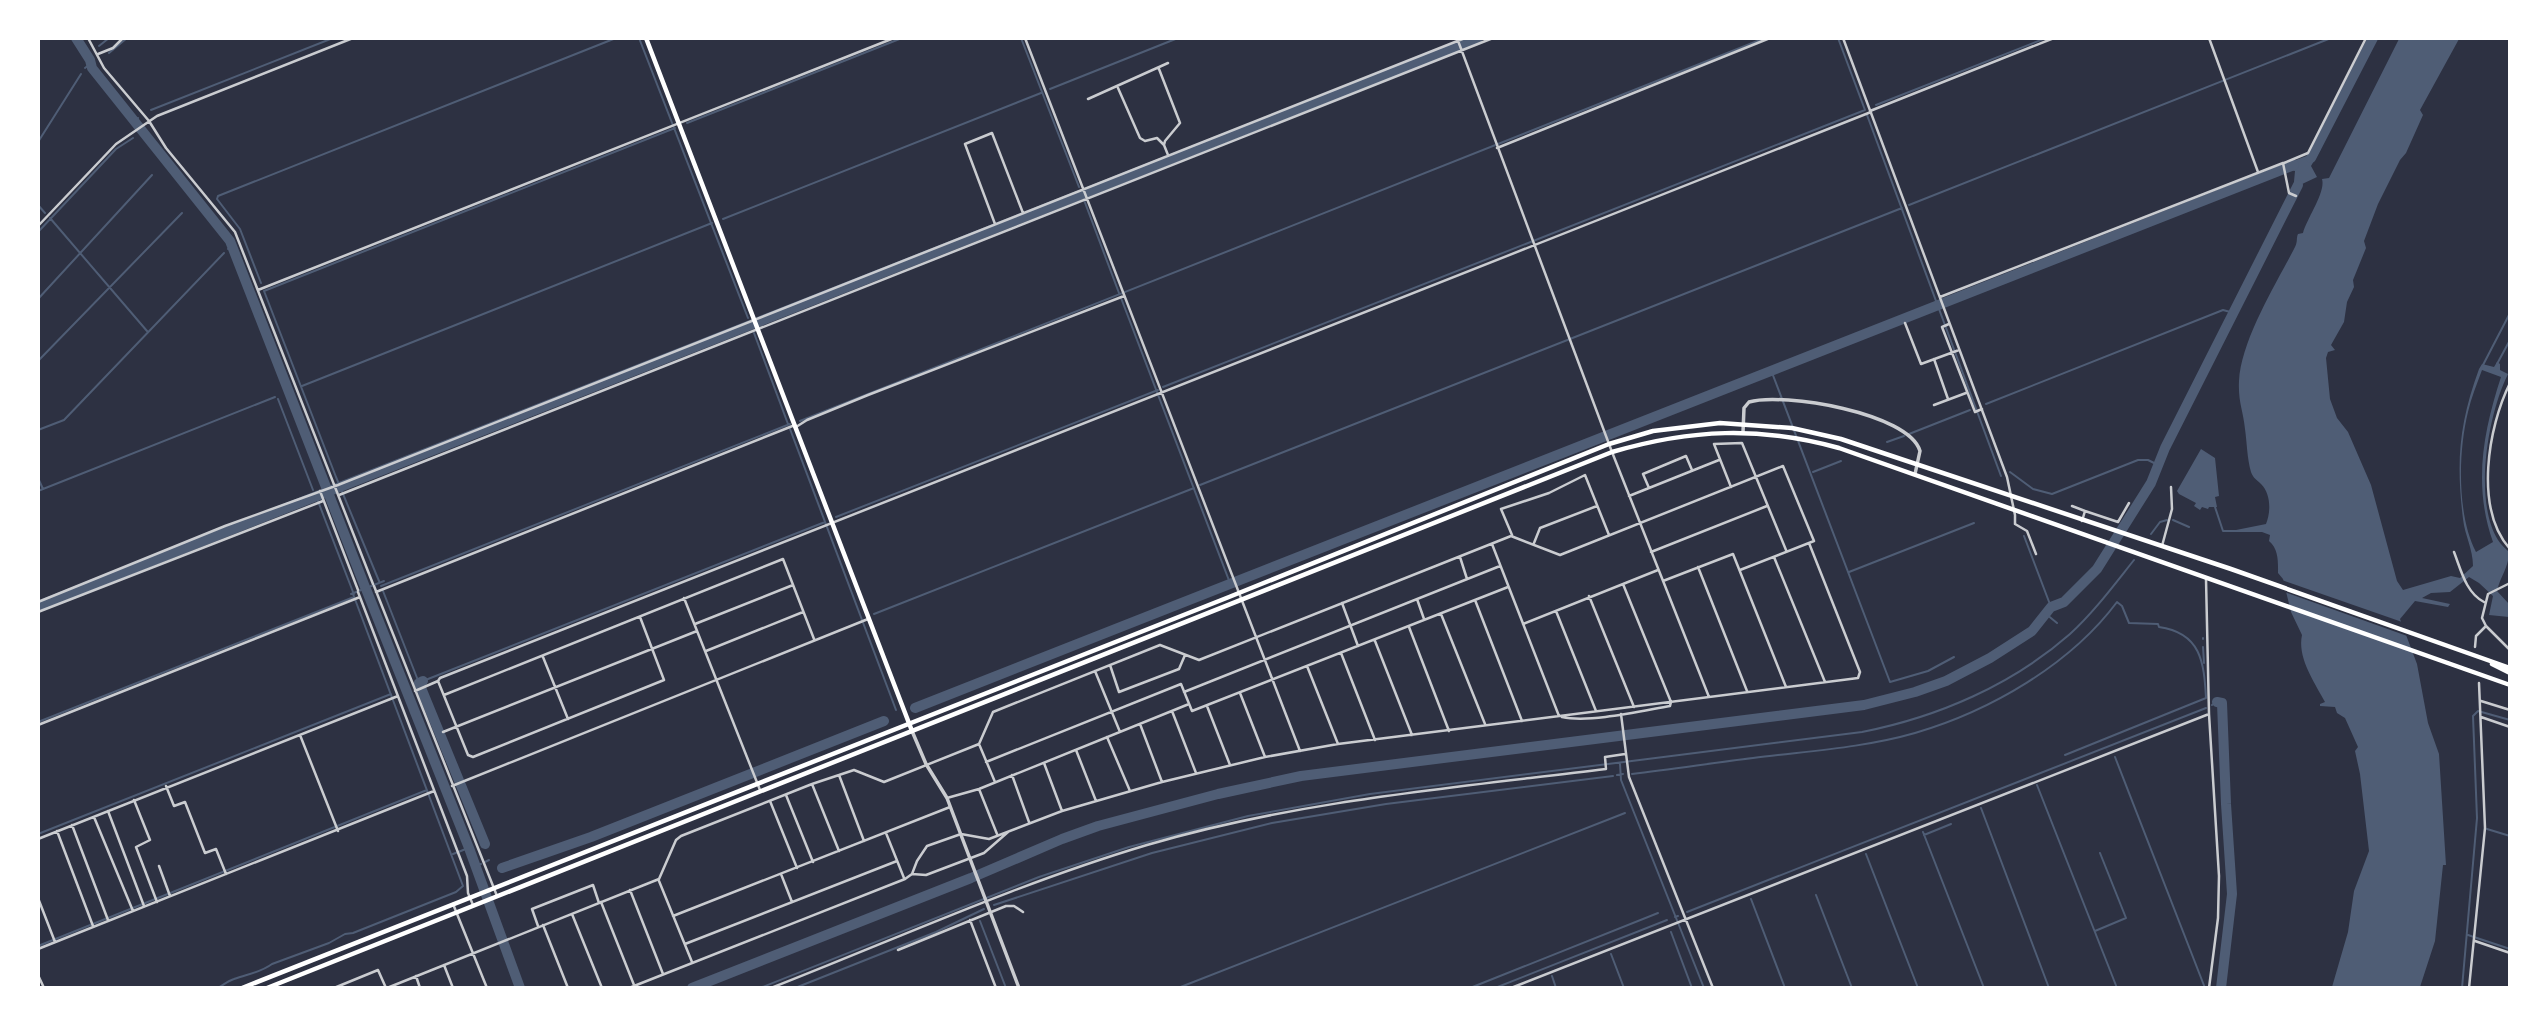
<svg xmlns="http://www.w3.org/2000/svg" width="2548" height="1026" viewBox="0 0 2548 1026" font-family="'Space Grotesk',sans-serif">
<style>
.water{fill:#4f5d75;fill-rule:evenodd}
.pier{fill:#2d3142}
.lines{fill:none;stroke-linecap:round;stroke-linejoin:round}
.stream{stroke:#4f5d75;stroke-width:2}
.river{stroke:#4f5d75;stroke-width:10}
.minor{stroke:#caccd0;stroke-width:2.5}
.tertiary{stroke:#caccd0;stroke-width:3.5}
.primary{stroke:#fff;stroke-width:4.5}
.trunk{stroke:#fff;stroke-width:4.5}
</style>
<rect width="100%" height="100%" fill="#2d3142"/>
<path class="water" d="M2399,39H2459L2420,110L2423,115L2406,153L2400,160L2378,204L2364,241L2366,248L2353,280L2354,287L2347,302L2344,322L2331,345L2335,350L2328,352L2326,358L2330,399L2337,418L2348,432L2371,485L2397,581L2403,590L2451,576L2460,578L2473,566C2473,549 2465,536 2463,519C2456,461 2459,424 2479,369L2482,364L2494,367L2497,362L2500,364V370L2508,374C2488,414 2473,500 2498,540C2501,545 2506,549 2509,552C2509,567 2500,577 2497,591L2509,604V617L2489,615L2493,596L2479,583L2469,577L2450,592L2431,593L2422,598L2450,604L2448,607L2415,601L2400,619L2417,664L2428,723L2439,754L2446,865H2443L2435,941L2420,987H2332L2348,932L2354,891L2369,851L2360,774L2355,751L2358,747L2345,718L2337,713L2335,707L2320,706V704L2325,702C2315,683 2297,658 2302,635L2291,612L2283,579L2278,573C2278,563 2279,549 2269,541L2270,535L2262,532H2236V530L2266,524C2271,512 2271,494 2261,484C2257,480 2253,478 2251,472C2247,458 2247,443 2245,429C2243,410 2238,402 2239,381C2241,340 2276,284 2295,247C2298,241 2296,238 2298,234L2303,233C2307,218 2326,192 2322,179L2329,178ZM2482,370L2501,377C2483,432 2473,486 2493,542L2476,552C2457,516 2458,452 2468,412C2471,398 2477,384 2482,370Z
M2314,145L2321,149L2311,166L2317,177L2300,185L2297,194L2293,192L2295,171L2287,169L2285,164L2309,155Z
M2201,449L2215,458L2219,496L2215,497L2217,507H2209L2208,509L2202,507L2200,510L2194,506L2196,503L2179,494L2177,491Z"/>
<path class="pier" d="M2279,579L2405,623L2410,637L2282,591Z"/>
<g class="lines">
<path class="stream" d="M639,38L748,318
M1021,38L1079,187
M1838,38L1865,110
M99,46L109,38
M109,53L127,38
M87,55L90,53
M85,68L94,61
M1050,89L1178,38
M1876,105L2046,38
M151,110L333,38
M1867,115L2001,476
M135,121L138,118
M687,123L902,38
M38,142L81,74
M1081,192L1119,293
M38,205L45,213
M1909,205L2331,38
M50,218L147,331
M723,219L1041,93
M38,232L116,149L133,138
M228,249L232,246
M261,283L240,229L217,199L218,196L616,38
M264,291L675,128
M264,291L336,477L379,581
M1121,298L1230,583
M38,299L152,175
M754,333L788,424
M38,361L182,213
M2497,364L2510,340
M2483,365L2510,313
M1771,370L1890,682L1928,671L1954,657
M302,386L712,223
M1163,387L1865,110
M278,399L313,490
M1986,404L2223,310L2234,313
M800,421L1765,38
M790,429L896,710
M38,430L64,420L224,253
M1909,434L1970,410
M1887,442L1904,436
M1813,472L1841,461
M2010,472L2033,489L2052,494L2138,460H2148L2160,466
M38,478L43,489
M1200,485L1902,208
M38,491L275,397
M316,496L353,592
M2215,507L2223,531H2238
M836,517L1158,390
M2173,520L2189,527
M2151,534L2160,522L2167,520
M2024,536L2051,607
M1849,572L1974,523
M381,586L790,424
M383,591L419,683
M354,594H351L384,581
M874,614L1194,488
M2046,614L2057,623
M2203,638V639
M2203,647L2204,663
M423,681L825,522
M2212,705L2217,702
M38,722L354,597
M2115,757L2205,988
M1620,764L1621,780L1704,988
M1632,774C1673,769 1713,763 1753,758C1807,751 1863,748 1915,733C1990,711 2070,665 2117,602L2122,606L2129,623L2158,624L2159,627C2201,633 2204,662 2206,698L2065,755
M1617,775L1623,774
M2037,785L2117,988
M1981,808L2049,988
M2487,829L2510,836
M1923,832L1984,988
M38,834L391,694
M1924,835L1951,824
M453,854L471,847
M1866,854L1918,988
M485,862L489,860
M475,866L481,864
M1816,895L1852,988
M1751,899L1785,988
M994,905L1152,853L1272,823L1386,804L1613,776
M1687,912L2206,708
M1675,917L1678,916
M980,921L1006,988
M2095,931L2126,918L2100,853
M1671,932L1692,988
M2468,935L2510,949
M38,946L427,790
M1611,954L1624,988
M1552,976L1556,988
M218,988C223,985 228,981 234,979C247,974 260,973 272,964L329,943L345,934L353,933L456,892L463,886L353,594
M760,988L1039,877L1129,847L1248,816L1370,794L1862,732C1938,717 2012,685 2070,634C2094,612 2114,585 2134,560
M795,988L936,932L984,909
M1178,988L1625,813
M1470,988L1658,913
M1495,988L1667,920
M2462,988L2477,818L2473,716L2478,711L2510,720"/>
<path class="river" d="M76,38L90,60L92,68L230,241L365,587
M2311,158L2373,38
M366,589L469,848L520,988
M38,606L1478,38
M423,681L419,683L485,844
M2217,702L2222,703L2226,804L2232,894L2221,988
M915,708L2294,165
M502,868L591,837L884,721
M692,988L971,878L1062,839L1098,826L1218,794L1301,776L1864,705L1915,692L1946,681L1990,658L2032,631L2051,607L2064,602L2097,569L2151,483L2165,448L2298,185"/>
<path class="minor" d="M88,38L104,68L149,121L166,148L235,232L373,584
M1025,38L1300,751
M1457,38L1612,452L1709,697
M1843,38L2007,477L2015,515V524L2027,531L2036,554
M2209,38L2258,172
M98,54L113,48L123,38
M1159,69L1180,123L1165,141L1164,145L1168,155
M1118,88L1140,138L1145,141L1157,138L1164,145
M1088,99L1168,63
M1870,111L2054,38
M1497,148L1770,38
M2284,163L2308,153L2366,38
M995,224L965,144L992,133L1023,213
M38,226L116,144L157,116L353,38
M258,290L894,38
M1940,297L2283,163L2289,193L2296,196
M1905,323L1921,364L1959,350
M1949,324L1942,327L1975,412L1982,409
M1934,359L1948,399
M2510,383C2488,427 2474,509 2510,549
M1934,405L1966,393
M796,427L807,420L868,395L1124,296
M1731,487L1714,444L1742,443L1786,550
M1649,488L1643,474L1686,456L1692,470
M320,491L358,590
M339,495L1493,38
M1629,496L1719,460
M2072,506L2085,511
M2082,521L2085,511L2118,522L2129,503
M1512,535L1501,509L1549,493L1585,475L1609,535
M1534,543L1540,528L1597,506
M1492,544L1559,716
M2162,546L2172,509L2171,487
M1651,552L1767,506
M2454,552C2461,570 2466,593 2484,602
M1460,557L1467,579
M1774,557L1825,682
M1698,567L1747,691
M2206,579L2209,714L2219,876L2218,918L2209,988
M1663,581L1733,554L1786,687
M2510,583L2488,594L2482,618L2486,626L2510,650
M374,586L497,896
M358,592L467,876L468,893L473,905
M376,592L795,425
M1589,596L1634,707
M684,598L760,790
M1417,599L1424,619
M1475,600L1522,721
M38,602L225,526L338,485L1465,38
M1342,603L1358,646
M1556,611L1596,711
M38,612L323,501
M1441,614L1485,724
M695,624L793,585
M1523,624L1658,570
M1409,627L1449,731
M1375,641L1412,735
M2475,647L2476,636L2486,626
M706,651L803,612
M1341,653L1375,740
M543,657L568,719
M1110,665L1119,692L1179,669L1185,655
M1307,666L1338,744
M1095,671L1120,732
M438,681L440,678L1871,112
M415,691L438,681L468,755L473,757L664,680L640,617
M1184,692L1500,566
M1240,693L1265,757
M444,695L783,559L814,639
M2481,701L2510,710
M1207,706L1230,765
M1172,711L1196,773
M1621,714L1629,777L1713,988
M1562,717C1590,723 1641,711 1670,706L1671,702L1623,584
M2481,717L2510,727
M1140,724L1162,782
M38,725L360,597
M443,732L697,631
M300,735L338,831
M1107,737L1130,791
M979,744L995,782
M1076,750L1096,801
M986,762L1181,684L1192,711L1508,587
M1044,763L1062,811
M839,775L864,841
M1012,775L1029,822
M812,784L839,851
M166,786L174,806L185,802L205,853L216,849L226,874
M452,786L868,619
M979,789L997,834
M786,795L813,862
M947,798L979,789L1189,704
M134,800L150,840L136,847L157,902
M770,801L797,868
M108,811L144,906
M94,817L133,911
M72,825L108,920
M57,831L93,926
M886,833L904,878
M38,839L398,696
M159,866L170,896
M781,874L792,902
M912,874L926,875L984,853L1008,832
M659,881L692,962
M630,890L663,974
M38,898L55,942
M601,902L634,985
M453,904L487,988
M572,914L602,988
M673,916L950,807
M970,920L996,988
M543,925L568,988
M538,926L532,909L593,885L599,903
M2475,941L2510,953
M685,944L897,861
M38,949L434,791
M898,950L1006,906H1014L1023,912
M444,965L453,988
M38,975L44,988
M416,976L420,988
M334,988L378,970L386,988
M387,988L659,879L676,840L681,836L812,784L854,770L884,782L979,744L993,712L1160,645L1199,660L1511,536L1560,555L1783,466L1814,541L1740,570
M629,988L905,879L912,874L917,861L927,846L961,834L989,839L1062,811L1162,782L1265,757L1338,744L1858,678L1860,672L1809,543
M771,988C896,939 1019,883 1147,845C1296,801 1452,788 1606,769L1605,757L1625,754
M1511,988L2209,714
M2469,988L2485,828L2479,683"/>
<path class="tertiary" d="M1743,432L1744,408L1749,402C1783,392 1909,413 1920,451L1915,474
M912,731L926,764L947,798L1019,988"/>
<path class="primary" d="M646,38L912,731"/>
<path class="trunk" d="M2492,664L2510,673
M242,988L1229,597L1609,444L1653,431L1720,423L1792,428L1841,439L2231,569L2510,668
M267,988L1612,452C1691,429 1759,426 1839,448L2510,685"/>
</g>
<rect width="2548" height="1026" fill="none" stroke="#ffffff" stroke-width="80"/>
</svg>
